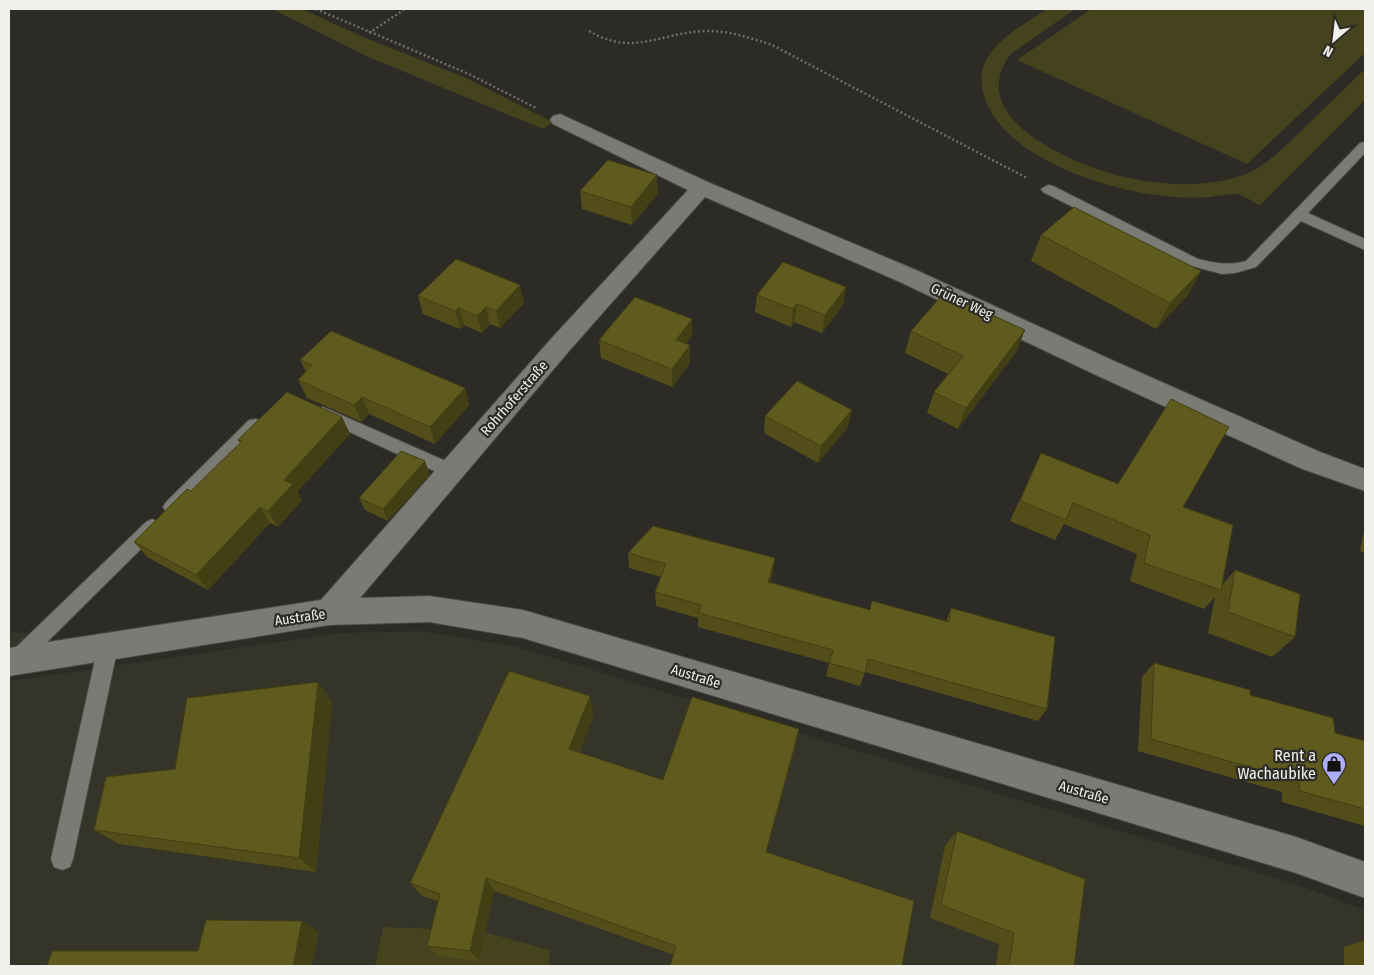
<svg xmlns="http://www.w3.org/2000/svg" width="1374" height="975" viewBox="0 0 1374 975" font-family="'Fira Sans Condensed',sans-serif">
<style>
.built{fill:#353429}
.green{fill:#45421e}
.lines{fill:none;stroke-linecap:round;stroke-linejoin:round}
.service-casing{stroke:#494944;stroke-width:2}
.minor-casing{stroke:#494944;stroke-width:2}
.path{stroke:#6e6d68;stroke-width:2.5;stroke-dasharray:2 2.5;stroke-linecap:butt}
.service{fill:#7b7b75;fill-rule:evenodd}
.minor{fill:#7b7b75;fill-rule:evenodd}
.wall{fill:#524d19}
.shaded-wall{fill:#423f14}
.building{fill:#5f5a1d;stroke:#423f14}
.labels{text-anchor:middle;stroke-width:4.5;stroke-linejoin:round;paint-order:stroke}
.street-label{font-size:14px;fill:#f0f0ec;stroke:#2c2b26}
.near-poi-label{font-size:16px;fill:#f0f0ec;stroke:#2c2b26;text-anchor:end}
</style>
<rect width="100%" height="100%" fill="#2c2b26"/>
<path class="built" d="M421,631L514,646L1298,885L1365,910V966H549L550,950L477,930L383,927L375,966H9V633L27,632L10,681L341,633Z"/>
<path class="green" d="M272,9H302L363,37L464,77L553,122L543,129L366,56Z
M1047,9H1075L1011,54C959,121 1086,171 1134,179C1170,186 1208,187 1243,175C1268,166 1286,145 1305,127C1325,108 1345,88 1365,69V100L1260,205C1253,202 1244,195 1236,194C1228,194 1218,196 1210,197C1199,198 1187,198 1176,197C1117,194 1015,163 988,106C964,55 1011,33 1047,9Z
M1091,9H1365V53L1247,164L1017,60Z
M383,927L477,930L550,950L549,966H375Z"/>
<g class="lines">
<g class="service-casing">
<path id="service" d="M1365,142V153L1308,213L1365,239V250L1301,221L1256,267L1235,273L1222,274L1188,265L1043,192L1041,189L1048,185L1053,186L1198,259C1214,263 1229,266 1246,261L1360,143Z
M323,407L457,466L460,471L457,476L451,478L445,476L317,417L315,413L317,409Z
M255,419L261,420L263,425L261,430L178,512L172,514L166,512L163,507L166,502L249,420Z
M152,519L158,522L161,527L158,532L22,667L15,670L9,668V654L146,522Z
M108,637L115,640L118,646L73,859L70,867L62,870L54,867L51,859L98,646L101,640Z"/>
</g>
<g class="minor-casing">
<path id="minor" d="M560,114L710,183L916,270L1114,361L1320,452L1365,469V491L1300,468L1096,375L900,282L705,197L569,351L360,598L429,596L523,610L1296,837L1365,862V898L1296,873L523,638L429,622L329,625L9,676V648L321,600L551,339L688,190L553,124L550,120L553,116Z"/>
</g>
<path class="path" d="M316,9L469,74L536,108
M589,31C633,57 659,33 704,31C728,30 750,38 772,45L1027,178
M369,33L405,9"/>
<use href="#service" class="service"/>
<use href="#minor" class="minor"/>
</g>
<path class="wall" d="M580,191L658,193L632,225L582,209Z
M1041,235L1201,271L1187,296L1156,329L1031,261Z
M846,287L843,305L822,333L794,322L791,327L755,312L757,295Z
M418,296L524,303L500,328L490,324L482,333L464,325L460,329L423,314Z
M1025,330L1016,352L958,429L927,413L934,392L948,374L905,353L911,331Z
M692,336L686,344L690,363L672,387L601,358L599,340Z
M300,360L465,388L469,405L435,444L369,414L362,422L307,398L298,380L306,372Z
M765,416L848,427L818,463L764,433Z
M342,417L350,434L297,492L302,500L278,527L270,523L208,590L147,557L134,542L191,491L240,443L238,440Z
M1041,453L1118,484L1183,507L1222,585L1235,570L1295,637L1272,657L1208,633L1215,597L1204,609L1130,581L1137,554L1064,524L1055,540L1010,521Z
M430,474L388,521L365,510L359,498Z
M1365,525V553L1360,551Z
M628,553L773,573L770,582L870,610L872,601L946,621L951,608L1047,709L1038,721L865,672L860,686L826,676L829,663L698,627V618L656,606L655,592L661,577L629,568Z
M1154,663L1250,695L1335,733L1365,741V826L1282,802V792L1138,751L1142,677Z
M318,682L332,702L316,872L119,844L94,830L175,769Z
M594,715L579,752L663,780L795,747L766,852L674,955L494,891L479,961L438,956L427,946L438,901L422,896L410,883Z
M957,831L1074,966H996L999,944L930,918L945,846Z
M1365,940V966H1344V947Z"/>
<path class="shaded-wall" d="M657,175L658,193L632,225L631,207Z
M1201,271L1187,296L1156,329L1170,303Z
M520,285L524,303L500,328L496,311Z
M846,287L843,305L822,333L825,315Z
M797,304L794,322L791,327L793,309Z
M486,307L490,324L482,333L477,316Z
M459,308L464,325L460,329L455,311Z
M692,319V336L676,357V340Z
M1025,330L1016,352L958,429L966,408Z
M690,345V363L672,387V369Z
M465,388L469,405L435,444L430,427Z
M362,397L369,414L362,422L354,405Z
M852,410L848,427L818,463L821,446Z
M342,417L350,434L297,492L302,500L278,527L268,511L284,480Z
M425,461L430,474L388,521L383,509Z
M260,507L270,523L208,590L196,575Z
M775,558L773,573L766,596L768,582Z
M318,682L332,702L316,872L299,858Z
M590,696L594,715L574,766L569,749Z
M486,878L494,891L479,961L470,951Z
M302,921L319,932L312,966H293Z"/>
<path class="building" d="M608,160L657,175L631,207L580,191Z
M1074,207L1201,271L1170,303L1041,235Z
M456,259L520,285L496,311L486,307L477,316L459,308L455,311L418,296Z
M783,262L846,287L825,315L797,304L793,309L757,295Z
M944,293L1025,330L966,408L934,392L963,356L911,331Z
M635,297L692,319L676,340L690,345L672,369L599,340Z
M331,331L465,388L430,427L362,397L354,405L298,380L312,365L300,360Z
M797,381L852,410L821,446L765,416Z
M287,392L342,417L284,480L293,484L268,511L260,507L196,575L134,542L187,489L191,491L242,441L238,440Z
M1171,399L1229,427L1183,507L1233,525L1221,590L1144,563L1150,535L1073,503L1066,520L1020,501L1041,453L1118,484Z
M401,451L425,461L383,509L359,498Z
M653,526L775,558L768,582L818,596L870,610L872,601L949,622L951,608L1055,637L1047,709L868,659L865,673L829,663L833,650L699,613L701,605L655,592L666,564L628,553Z
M1235,570L1300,594L1295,637L1228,612Z
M1154,663L1250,690V695L1333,718L1335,733L1365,741V809L1300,791L1299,781L1151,739Z
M509,671L590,696L569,749L663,780L692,697L799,729L766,852L914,901L902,966H670L676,946L486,878L470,951L427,946L440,894L410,883Z
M318,682L299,858L94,830L106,777L175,769L187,698Z
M957,831L1085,879L1074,966H1009L1014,933L941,905Z
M206,920L302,921L293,966H47L52,951H198Z"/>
<defs>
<g id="shop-pin" transform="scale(1.25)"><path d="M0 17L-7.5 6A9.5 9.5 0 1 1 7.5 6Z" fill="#afaefa" stroke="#2c2b26"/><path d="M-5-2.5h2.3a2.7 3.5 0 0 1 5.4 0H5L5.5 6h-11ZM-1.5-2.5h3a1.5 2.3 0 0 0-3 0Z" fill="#111"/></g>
</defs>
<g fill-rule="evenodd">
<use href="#shop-pin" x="1334" y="764"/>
</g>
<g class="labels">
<g class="street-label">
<text transform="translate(962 301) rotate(25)" y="5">Grüner Weg</text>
<text transform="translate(514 398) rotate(-49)" y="5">Rohrhoferstraße</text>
<text transform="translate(300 617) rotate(-8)" y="5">Austraße</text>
<text transform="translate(696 676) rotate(17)" y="5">Austraße</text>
<text transform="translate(1084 792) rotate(16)" y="5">Austraße</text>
</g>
<g class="near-poi-label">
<text x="1316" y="761">Rent a<tspan x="1316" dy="18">Wachaubike</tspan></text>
</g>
</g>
<rect width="1374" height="975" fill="none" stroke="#f0f0ec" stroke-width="20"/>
<g transform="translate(1334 40) rotate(208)" stroke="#2c2b26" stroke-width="4" paint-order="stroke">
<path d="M0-4L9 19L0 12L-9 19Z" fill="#f0f0ec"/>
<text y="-8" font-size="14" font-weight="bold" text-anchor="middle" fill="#f0f0ec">N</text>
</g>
</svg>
